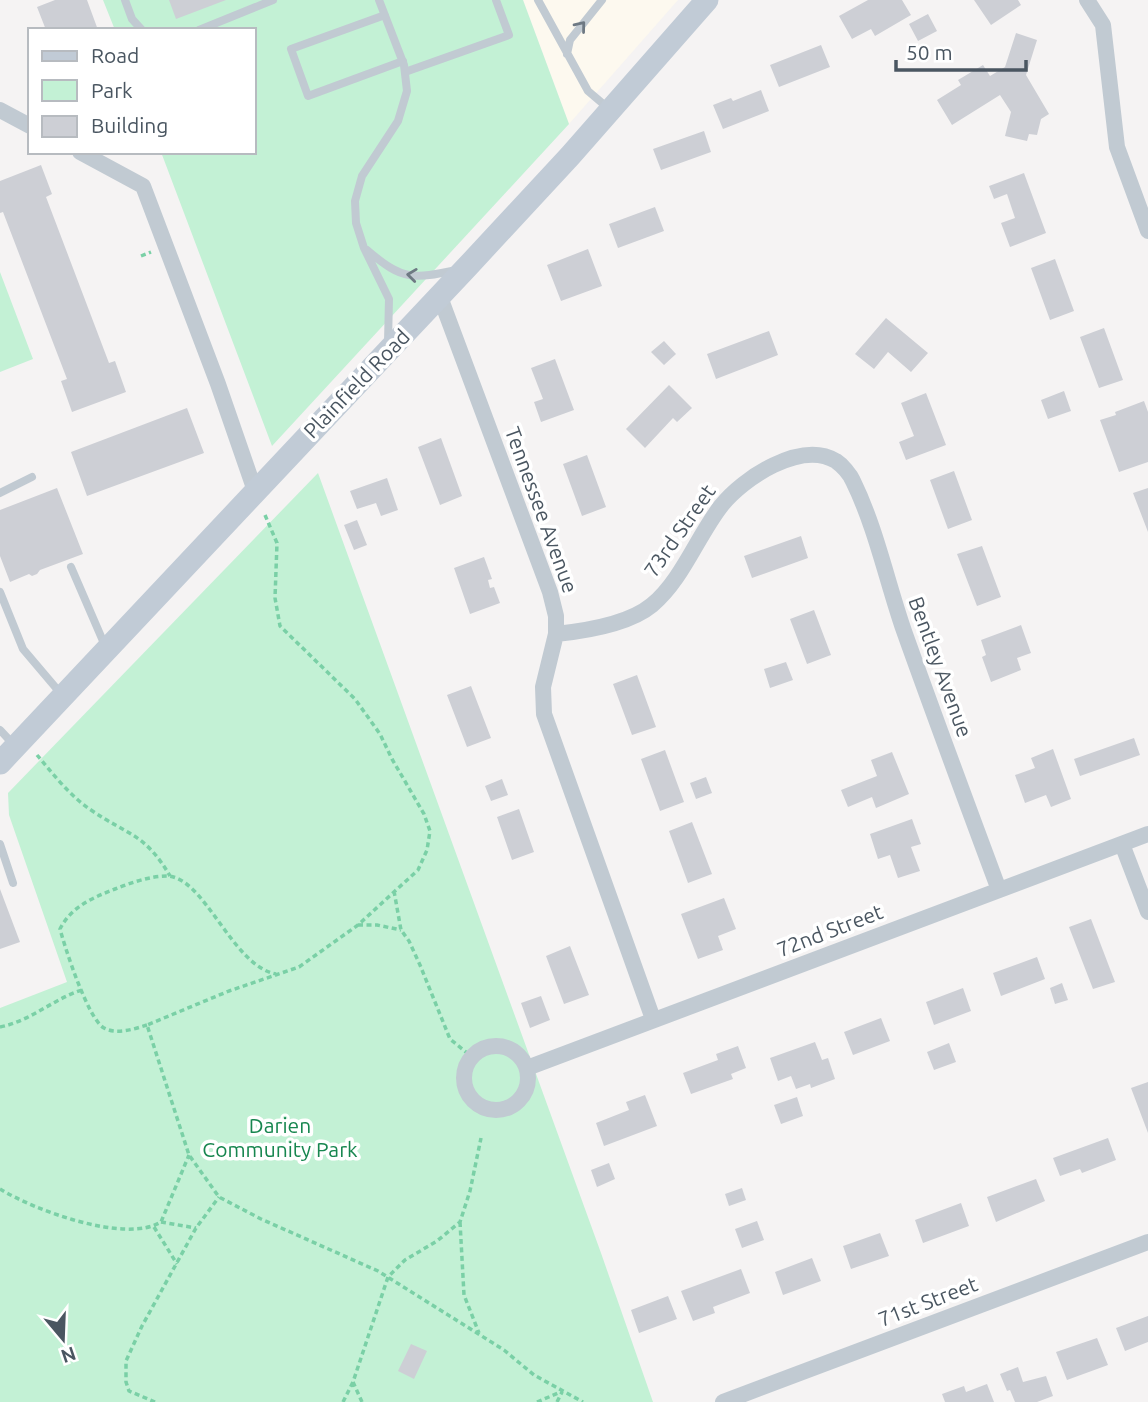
<svg xmlns="http://www.w3.org/2000/svg" width="1148" height="1402" viewBox="0 0 1148 1402" font-family="Ubuntu,sans-serif">
<style>
.commercial{fill:#fdf9ef}
.green{fill:#c3f1d5}
.building{fill:#cdcfd5}
.lines{fill:none;stroke-linecap:round;stroke-linejoin:round}
.path{stroke:#7ad0a6;stroke-width:3.5;stroke-dasharray:5 3.5;stroke-linecap:butt}
.lane{stroke:#c1cad2;stroke-width:8}
.street{stroke:#c1cad2;stroke-width:16}
.secondary{stroke:#c1cbd6;stroke-width:23}
.oneway{stroke:#6e7983}
.labels{text-anchor:middle;stroke-width:7;stroke-linejoin:round;paint-order:stroke}
.street-label{font-size:21px;fill:#4a5661;stroke:#fff}
.park-label{font-size:21px;fill:#17864f;stroke:#fff}
</style>
<rect width="100%" height="100%" fill="#f5f3f3"/>
<path class="commercial" d="M523,0H678L569,124Z"/>
<path class="green" d="M103,0H523L569,124L272,446L161,152H254V30H115Z
M0,272L33,359L0,372Z
M318,473L601,1253L653,1402H0V1008L67,982L9,815L8,793Z"/>
<path class="building" d="M55,0H87L98,30H46L37,7Z
M169,0H226L176,19Z
M868,0H902L911,15L875,36L871,29L852,39L839,16Z
M974,0H1018L1021,5L991,25Z
M928,14L937,31L918,41L909,24Z
M1016,33L1037,40L1026,75L1049,114L1041,119L1037,135L1029,134L1027,141L1005,136L1011,112L1000,95L952,125L937,100L961,85L958,80L983,65L990,76L1005,67Z
M821,45L830,67L779,87L770,65Z
M761,90L769,111L723,129L713,105L731,98L733,101Z
M704,131L711,152L661,170L653,149Z
M41,165L52,194L46,197L109,363L115,361L126,392L72,412L61,381L67,379L3,212L0,213V181Z
M1024,173L1046,233L1010,247L1001,223L1015,218L1007,194L994,199L989,186Z
M655,207L664,231L618,248L609,224Z
M588,249L602,286L561,301L547,265Z
M1055,259L1074,311L1050,320L1031,268Z
M886,318L928,353L911,372L888,352L874,369L855,354Z
M1104,328L1123,380L1099,388L1080,337Z
M769,331L778,355L716,379L707,354Z
M664,341L676,354L664,365L651,352Z
M555,359L574,410L541,422L534,402L543,399L531,368Z
M669,385L692,408L677,422L673,418L645,448L626,429Z
M1064,391L1071,411L1048,419L1041,400Z
M926,393L946,445L906,460L899,442L914,436L901,403Z
M1144,401L1148,412V462L1119,472L1100,420L1116,415L1115,412Z
M187,408L204,453L87,496L71,452Z
M441,438L462,496L440,505L418,447Z
M587,455L606,507L582,516L563,464Z
M954,471L972,520L948,529L930,480Z
M387,478L398,510L381,516L376,503L357,509L350,491Z
M57,488L83,554L40,570L37,574L32,576L29,574L10,582L0,556V510Z
M1148,488V532L1133,493Z
M357,520L367,545L354,550L344,525Z
M801,536L808,558L752,578L744,556Z
M982,546L1001,597L977,606L957,554Z
M484,557L492,579L488,580L490,588L494,587L500,603L470,614L454,568Z
M814,610L831,655L807,664L790,619Z
M1021,625L1031,653L1017,658L1021,670L991,682L982,657L986,655L981,640Z
M786,662L793,680L770,688L764,669Z
M637,675L656,727L632,735L613,684Z
M471,686L491,738L467,747L447,695Z
M1134,738L1140,755L1080,776L1074,759Z
M1053,749L1071,799L1051,807L1046,795L1025,803L1015,775L1035,768L1031,758Z
M665,750L684,802L660,811L641,759Z
M892,752L909,794L876,808L872,797L848,807L841,790L877,776L871,760Z
M706,777L712,793L696,799L690,783Z
M502,779L508,795L491,801L485,786Z
M519,809L534,852L512,860L497,817Z
M912,819L921,844L911,847L920,871L898,878L890,855L878,859L870,834Z
M692,822L712,874L688,883L669,831Z
M0,889L20,942L0,949Z
M724,898L736,929L718,936L723,950L698,959L681,914Z
M1091,919L1115,982L1093,989L1069,927Z
M570,946L589,995L564,1004L546,956Z
M1037,957L1045,979L1001,996L993,973Z
M1062,983L1068,1000L1055,1004L1050,988Z
M963,988L971,1011L934,1025L926,1002Z
M541,996L550,1020L530,1028L521,1003Z
M881,1018L890,1041L853,1055L844,1032Z
M815,1042L822,1060L828,1058L835,1079L811,1088L810,1084L796,1089L791,1076L778,1081L770,1058Z
M949,1043L956,1062L934,1070L927,1052Z
M738,1046L746,1068L731,1074L733,1079L691,1094L683,1073L718,1060L716,1054Z
M1148,1082V1133L1131,1088Z
M645,1095L657,1126L604,1146L596,1123L629,1110L626,1102Z
M797,1097L803,1116L781,1124L774,1105Z
M1108,1138L1116,1160L1082,1173L1080,1169L1060,1176L1053,1158Z
M609,1163L615,1179L597,1187L591,1170Z
M1036,1179L1045,1201L996,1222L987,1197Z
M742,1188L746,1200L729,1206L725,1194Z
M961,1203L969,1226L923,1243L915,1220Z
M757,1221L764,1240L742,1248L735,1229Z
M880,1233L889,1256L851,1269L843,1246Z
M812,1258L821,1281L783,1295L775,1272Z
M741,1269L750,1293L713,1307L715,1313L693,1321L681,1291Z
M668,1296L677,1319L639,1333L631,1310Z
M1148,1316V1342L1125,1351L1116,1328Z
M1097,1338L1108,1365L1067,1380L1056,1352Z
M411,1344L427,1351L414,1379L398,1371Z
M1018,1367L1023,1382L1046,1376L1053,1396L1037,1402H1015L1010,1390L1007,1391L1000,1374Z
M987,1384L994,1402H945L942,1394L964,1386L966,1392Z"/>
<g class="lines">
<path class="path" d="M141,256L151,252
M265,515L277,543L275,598L280,626L355,699L380,734L392,759L424,814L430,831L427,850L418,870L358,925L299,967L229,991L147,1025L189,1155L219,1197L261,1219L378,1271L504,1350L534,1375L583,1402
M37,755C53,774 70,796 91,810C127,835 145,833 170,876
M394,891L401,930L409,941L420,965L450,1039L472,1057
M358,925H377L401,930
M147,1025C134,1029 117,1035 104,1028C88,1019 65,948 60,929C71,907 92,898 115,889C130,883 150,876 167,876C205,877 232,966 276,974
M0,1027C31,1021 53,999 82,990
M0,1189C34,1210 125,1244 161,1222L189,1155
M161,1222L196,1228
M460,1222L464,1295L479,1333
M154,1227L177,1264
M155,1402L129,1391L126,1382V1361L142,1326L196,1228L219,1197
M343,1402L353,1382
M362,1402L353,1382L388,1277L405,1260L437,1241L460,1222L470,1191L481,1138
M537,1402L563,1391
M557,1402L562,1392"/>
<path class="lane" d="M125,0L132,19L142,30
M379,0L404,65L407,91L398,121L362,176L355,201L356,223L364,248L389,299L388,342
M538,0L588,91L608,108
M385,15L291,49L308,96L403,61
M199,30L273,0
M567,54L570,40L602,0
M405,72L509,35L496,0
M367,250C403,281 413,279 457,270
M0,493L32,477
M71,567L106,648
M0,592L23,649L62,695
M0,730L14,745
M0,844L13,883"/>
<path class="street" d="M1087,0L1103,25L1117,147L1148,231
M0,110L30,126
M80,152L143,186L218,384L255,491
M440,297L550,592L556,616V634L543,687L544,714L653,1019
M556,634C585,631 629,624 652,605C682,580 697,537 721,506C743,478 801,440 836,461C842,465 850,474 853,481C876,528 887,582 904,631C935,718 967,804 999,890
M1122,844L1148,912
M464 1078a32 32 0 1 1 64 0a32 32 0 1 1-64 0Z
M527,1068L1148,834
M723,1402L1148,1242"/>
<path class="secondary" d="M0,763L467,267L570,156L707,0"/>
</g>
<defs><path id="oneway-chevron" d="M-2-3.5L2.5 0L-2 3.5" fill="none" stroke-width="1.6" stroke-linecap="round" stroke-linejoin="round" transform="scale(1.75)"/></defs>
<g class="oneway">
<use href="#oneway-chevron" transform="translate(581 26) rotate(-51)"/>
<use href="#oneway-chevron" transform="translate(412 275) rotate(-173)"/>
</g>
<g class="labels">
<g class="street-label">
<text transform="translate(357 384) rotate(-46)" y="7">Plainfield Road</text>
<text transform="translate(541 510) rotate(70)" y="7">Tennessee Avenue</text>
<text transform="translate(680 531) rotate(-55)" y="7">73rd Street</text>
<text transform="translate(940 667) rotate(70)" y="7">Bentley Avenue</text>
<text transform="translate(830 931) rotate(-21)" y="7">72nd Street</text>
<text transform="translate(928 1302) rotate(-21)" y="7">71st Street</text>
</g>
<g class="park-label">
<text x="280" y="1133">Darien<tspan x="280" dy="24">Community Park</tspan></text>
</g>
</g>
<rect x="28" y="28" width="228" height="126" fill="#ffffff" stroke="#b7bbc0" stroke-width="2"/>
<rect x="42" y="51" width="35" height="10" fill="#c1cbd6" stroke="#b7bbc0" stroke-width="2"/>
<text x="91" y="63" font-size="21" fill="#4a5661">Road</text>
<rect x="42" y="80" width="35" height="21" fill="#c3f1d5" stroke="#b7bbc0" stroke-width="2"/>
<text x="91" y="98" font-size="21" fill="#4a5661">Park</text>
<rect x="42" y="116" width="35" height="21" fill="#cdcfd5" stroke="#b7bbc0" stroke-width="2"/>
<text x="91" y="133" font-size="21" fill="#4a5661">Building</text>
<g transform="translate(63 1339) rotate(161)" stroke="#ffffff" stroke-width="5" paint-order="stroke">
<path d="M0-5L12 26L0 18L-12 26Z" fill="#4a5661"/>
<text y="-10" font-size="19" font-weight="bold" text-anchor="middle" fill="#4a5661">N</text>
</g>
<path d="M896 60v10h130v-10" fill="none" stroke="#4a5661" stroke-width="3.5"/>
<text x="906" y="60" font-size="21" fill="#4a5661" stroke="#ffffff" stroke-width="5" paint-order="stroke">50 m</text>
</svg>
